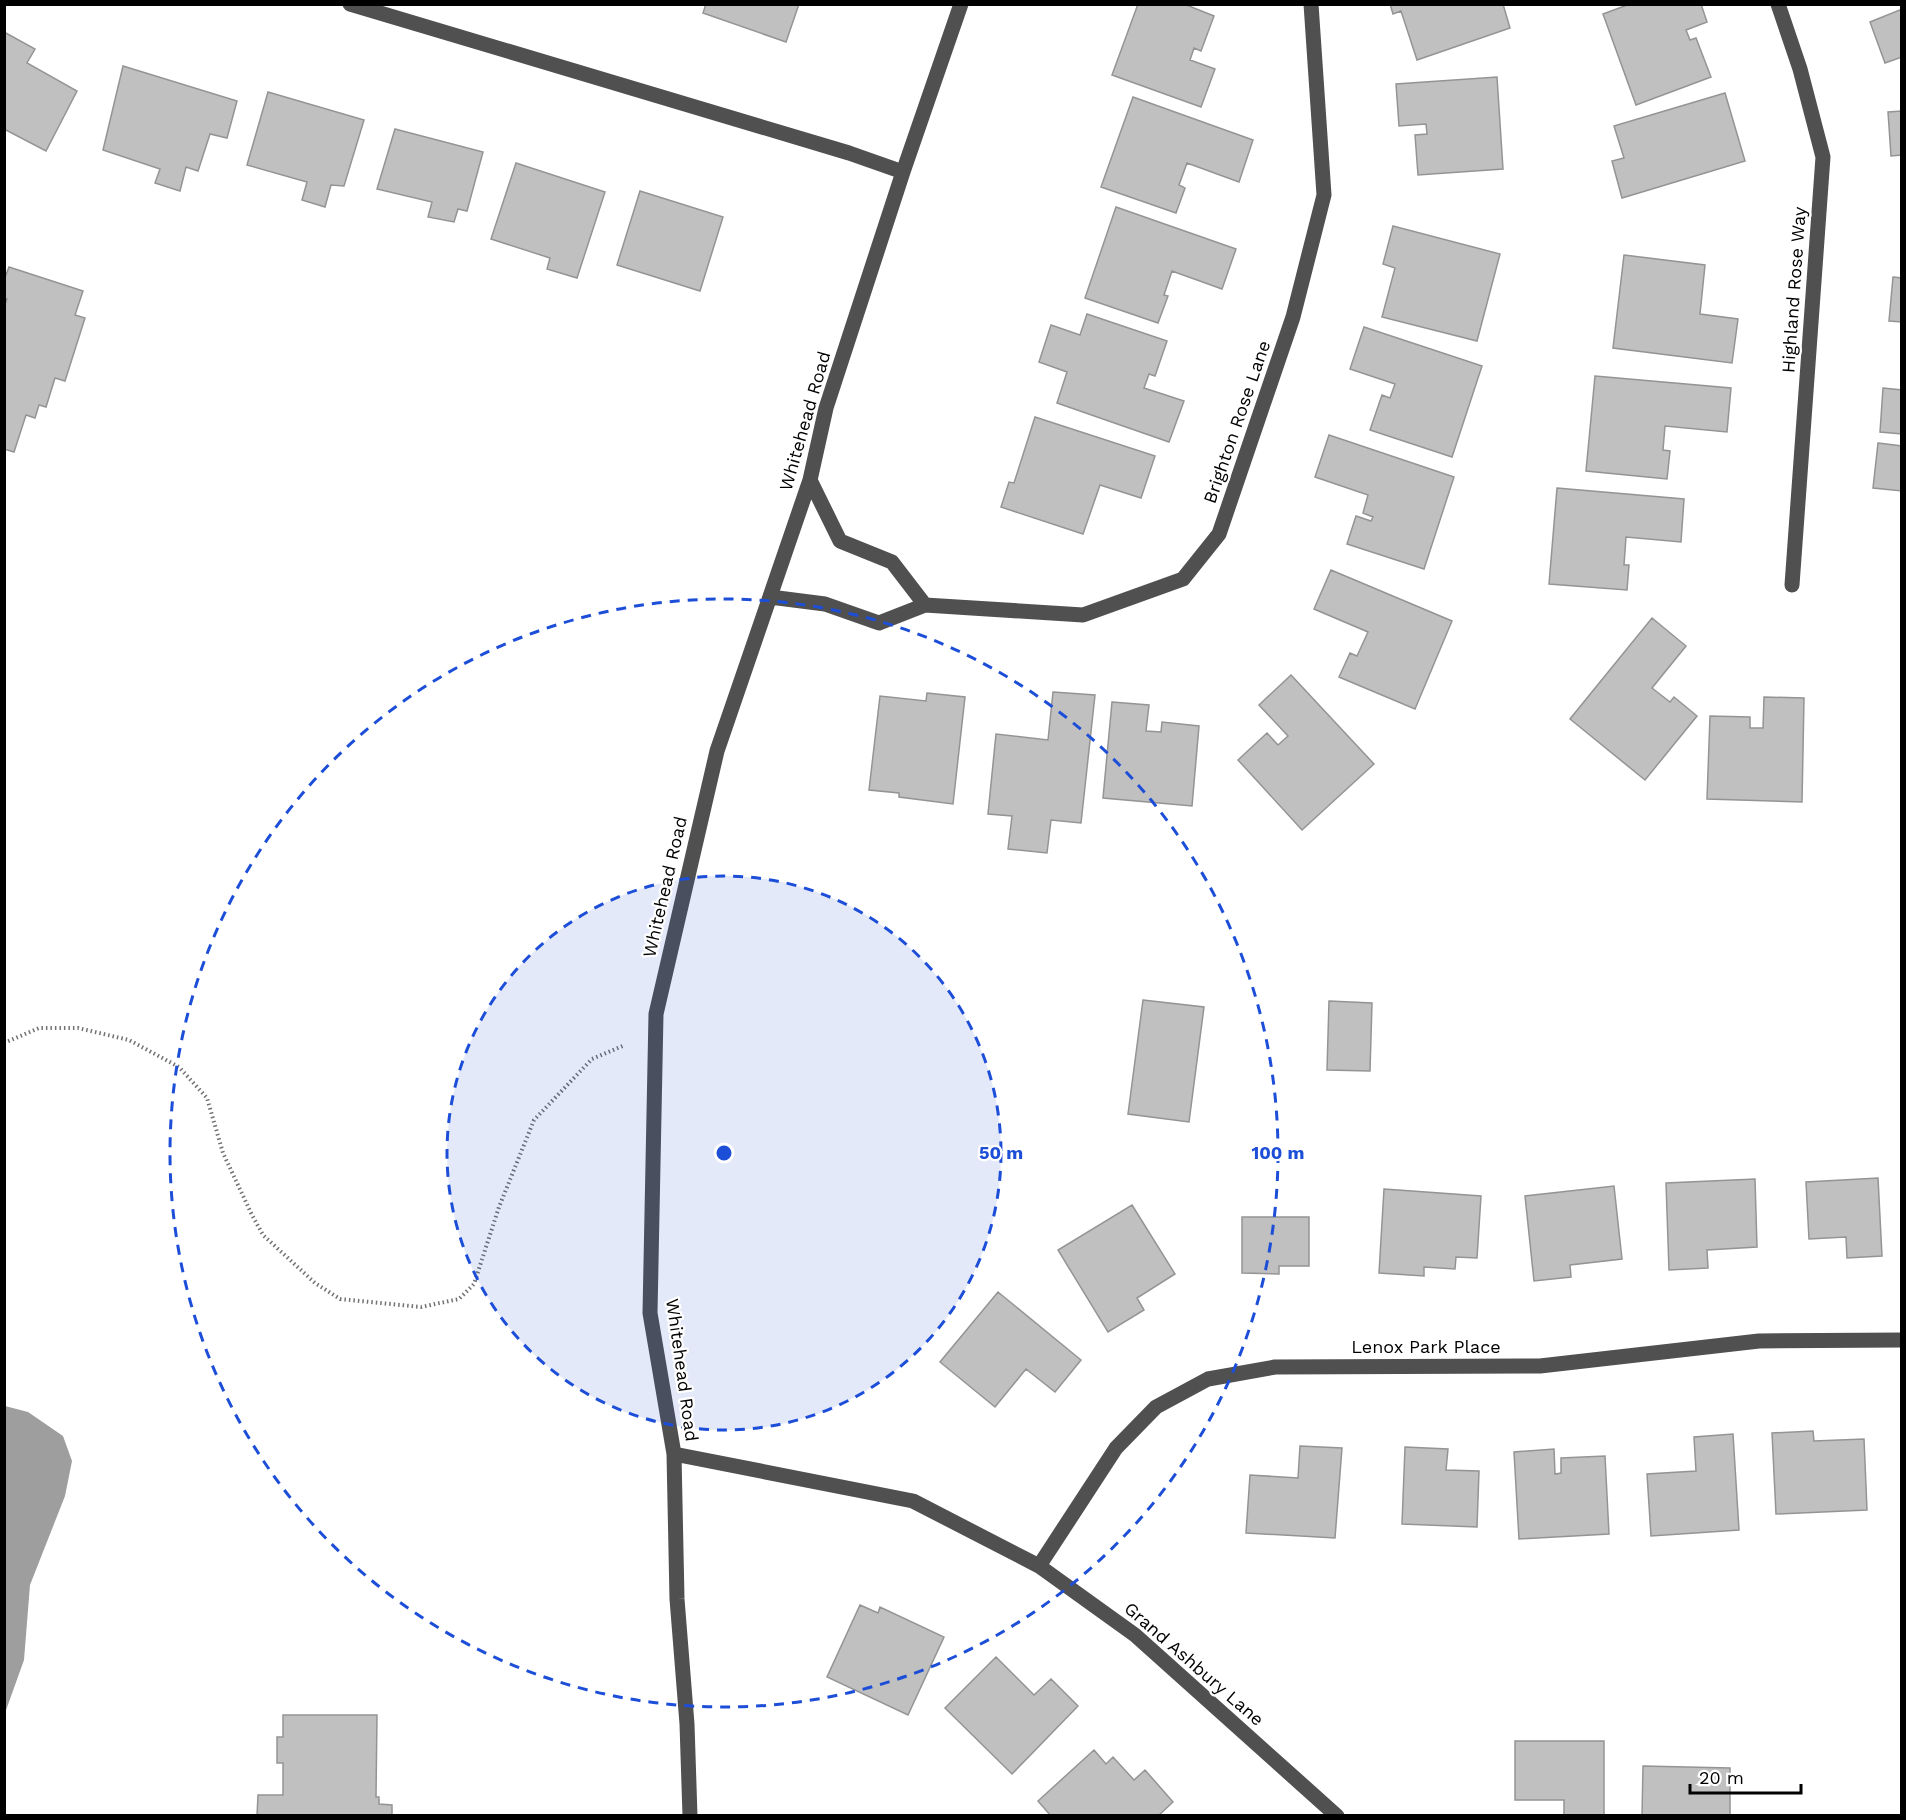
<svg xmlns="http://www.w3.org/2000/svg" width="1906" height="1820" viewBox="0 0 1906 1820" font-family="'Work Sans',sans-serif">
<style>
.water{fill:#9e9e9e}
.building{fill:#c0c0c0;stroke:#949494;stroke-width:1.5}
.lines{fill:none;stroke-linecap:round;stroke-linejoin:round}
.path{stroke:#727272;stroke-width:4;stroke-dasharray:1.5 3;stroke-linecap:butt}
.minor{stroke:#505050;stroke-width:15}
.ring{fill:none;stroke:#1d4ed8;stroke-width:3;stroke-dasharray:10 8}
.labels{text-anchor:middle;stroke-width:4.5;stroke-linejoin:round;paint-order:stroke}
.street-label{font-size:18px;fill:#000;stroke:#fff}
.centre{fill:#1d4ed8;stroke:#fff;stroke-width:3}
.ring-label{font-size:18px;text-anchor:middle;font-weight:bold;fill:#1d4ed8;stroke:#fff;stroke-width:4.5;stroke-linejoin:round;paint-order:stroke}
</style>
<rect width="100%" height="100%" fill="#fff"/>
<path class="water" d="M5,1406L28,1412L63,1436L72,1461L65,1496L30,1585L24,1660L5,1713Z"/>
<path class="building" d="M706,4H799L786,42L703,13Z
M1138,4H1184L1214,16L1201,51L1194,48L1190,60L1215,69L1201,107L1112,75Z
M1390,4H1503L1510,28L1417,60L1401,11L1393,14Z
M1630,4H1701L1707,22L1686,30L1690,40L1696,38L1711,77L1636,105L1603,14Z
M1902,9V57L1885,63L1870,22Z
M4,32L35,49L27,63L77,91L46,151L4,129Z
M123,66L237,101L227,138L210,134L198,171L186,167L180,191L155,183L160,169L103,150Z
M1497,77L1503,169L1418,175L1415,135L1427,134L1426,124L1399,126L1396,84Z
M268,92L364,120L344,186L331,185L325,207L302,200L307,182L247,165Z
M1725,93L1745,161L1622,198L1612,161L1624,158L1614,126Z
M1133,97L1253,140L1239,182L1187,163L1179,185L1185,188L1176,213L1101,187Z
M1902,111V155L1891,156L1888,112Z
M395,129L483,152L467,211L458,209L454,222L428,217L432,202L377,189Z
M516,163L605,192L577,278L547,269L550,258L491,239Z
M640,191L723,217L700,291L617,265Z
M1116,207L1236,249L1222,289L1172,271L1164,295L1168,296L1158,323L1085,298Z
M1393,226L1500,254L1477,341L1382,317L1395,268L1383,264Z
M1624,255L1705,265L1700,314L1738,319L1732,363L1613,348Z
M9,267L83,291L75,315L85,318L65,381L55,378L46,407L39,405L35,418L26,415L14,452L4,449V307L7,299L4,298V280Z
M1893,277L1902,278V322L1889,321Z
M1087,314L1167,341L1155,376L1149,374L1144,388L1184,401L1169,442L1057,403L1067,372L1039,362L1051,325L1080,335Z
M1364,327L1482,366L1452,457L1370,430L1382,395L1390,398L1395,384L1350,369Z
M1595,376L1731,388L1727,432L1665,426L1663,450L1670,451L1667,479L1586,471Z
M1883,388L1902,390V434L1880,432Z
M1035,417L1155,456L1141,498L1100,485L1083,534L1001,507L1009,482L1014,483Z
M1329,435L1454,477L1424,569L1347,544L1356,516L1371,521L1373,517L1363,513L1368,495L1315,477Z
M1878,443L1902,446V491L1873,488Z
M1557,488L1684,499L1681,542L1626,537L1624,565H1629L1627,590L1549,584Z
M1331,570L1452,621L1415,709L1339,677L1350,653L1357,656L1368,632L1314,609Z
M1652,618L1686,646L1652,688L1670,702L1674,697L1697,716L1645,780L1570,719Z
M1291,675L1374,764L1302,830L1238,760L1267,733L1278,745L1288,736L1259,705Z
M1053,692L1095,695L1081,823L1051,820L1047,853L1008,849L1012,816L988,814L996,734L1048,740Z
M927,693L965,697L953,804L899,797V793L869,790L880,696L926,701Z
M1764,697L1804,698L1802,802L1707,799L1710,716L1750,717V728H1763Z
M1112,702L1149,705L1146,731L1161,732L1162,722L1199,726L1192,806L1103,798Z
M1143,1000L1204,1007L1189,1122L1128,1114Z
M1329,1001L1372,1003L1370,1071L1327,1070Z
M1878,1178L1882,1256L1847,1258L1846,1237L1809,1239L1806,1182Z
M1755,1179L1757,1247L1707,1250L1708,1268L1669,1270L1666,1183Z
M1614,1186L1622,1259L1570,1265L1571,1277L1534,1281L1525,1196Z
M1384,1189L1481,1196L1477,1258L1456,1257L1455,1269L1424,1267V1276L1379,1273Z
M1132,1205L1175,1274L1137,1298L1144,1310L1108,1332L1058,1250Z
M1242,1217H1309V1266H1279V1274L1242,1273Z
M998,1292L1081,1360L1055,1392L1026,1369L995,1407L940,1362Z
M1813,1431L1814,1441L1864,1439L1867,1510L1776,1514L1772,1433Z
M1733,1434L1739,1530L1651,1536L1647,1474L1696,1471L1694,1437Z
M1300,1446L1342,1448L1335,1538L1246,1533L1250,1475L1298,1478Z
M1405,1447L1448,1449L1446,1470L1479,1471L1477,1527L1402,1524Z
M1554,1449L1555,1474L1561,1473V1458L1605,1456L1609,1534L1519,1539L1514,1452Z
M860,1605L878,1613L880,1607L944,1637L908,1715L827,1677Z
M996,1657L1034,1695L1051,1679L1078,1706L1012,1774L945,1708Z
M283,1715H377L376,1797H379V1804L392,1805V1816H257L258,1795H283V1763H277V1737H283Z
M1515,1741H1604V1816H1564V1800H1515Z
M1094,1750L1106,1764L1113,1757L1134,1780L1145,1770L1173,1802L1158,1816H1051L1038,1801Z
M1643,1766L1730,1768V1816H1642Z"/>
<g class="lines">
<path class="path" d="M4,1043L39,1028H78L129,1040L179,1067L207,1098L223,1153L252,1215L263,1235L315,1283L340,1299L421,1307L459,1299L474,1284L499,1207L534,1120L592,1059L625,1045"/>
<path class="minor" d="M350,4L849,153L903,172
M1778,4L1800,69L1823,157L1792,585
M810,480L840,541L892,562L925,605
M770,597L825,604L879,623L925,605L1083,615L1183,579L1219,534L1293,317L1324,195L1311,4
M674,1454L913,1501L1039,1566L1135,1635L1337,1816
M1039,1566L1116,1448L1156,1407L1208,1379L1275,1367L1540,1366L1759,1341L1902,1340
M690,1816L687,1724L677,1599L674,1454L650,1313L656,1014L717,751L810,480L826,408L903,172L961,4"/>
</g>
<circle cx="724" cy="1153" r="277" fill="#1d4ed8" fill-opacity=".12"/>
<g class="ring">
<circle cx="724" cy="1153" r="277"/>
<circle cx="724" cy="1153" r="554"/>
</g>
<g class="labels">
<g class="street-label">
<text transform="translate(1794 290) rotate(-86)" y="6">Highland Rose Way</text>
<text transform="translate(805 421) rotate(-74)" y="6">Whitehead Road</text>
<text transform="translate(1237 422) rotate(-71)" y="6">Brighton Rose Lane</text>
<text transform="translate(665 887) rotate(-77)" y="6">Whitehead Road</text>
<text x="1426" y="1353">Lenox Park Place</text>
<text transform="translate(682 1370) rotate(82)" y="6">Whitehead Road</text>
<text transform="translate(1194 1664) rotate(41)" y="6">Grand Ashbury Lane</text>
</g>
</g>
<circle cx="724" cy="1153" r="9" class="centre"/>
<g class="ring-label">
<text x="1001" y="1159">50 m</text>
<text x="1278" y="1159">100 m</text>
</g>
<rect width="1906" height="1820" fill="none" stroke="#000000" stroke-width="12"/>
<path d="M1690 1784v9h111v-9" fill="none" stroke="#000000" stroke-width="3"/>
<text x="1699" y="1784" font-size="18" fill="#000000" stroke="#ffffff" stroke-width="4.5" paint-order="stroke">20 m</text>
</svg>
